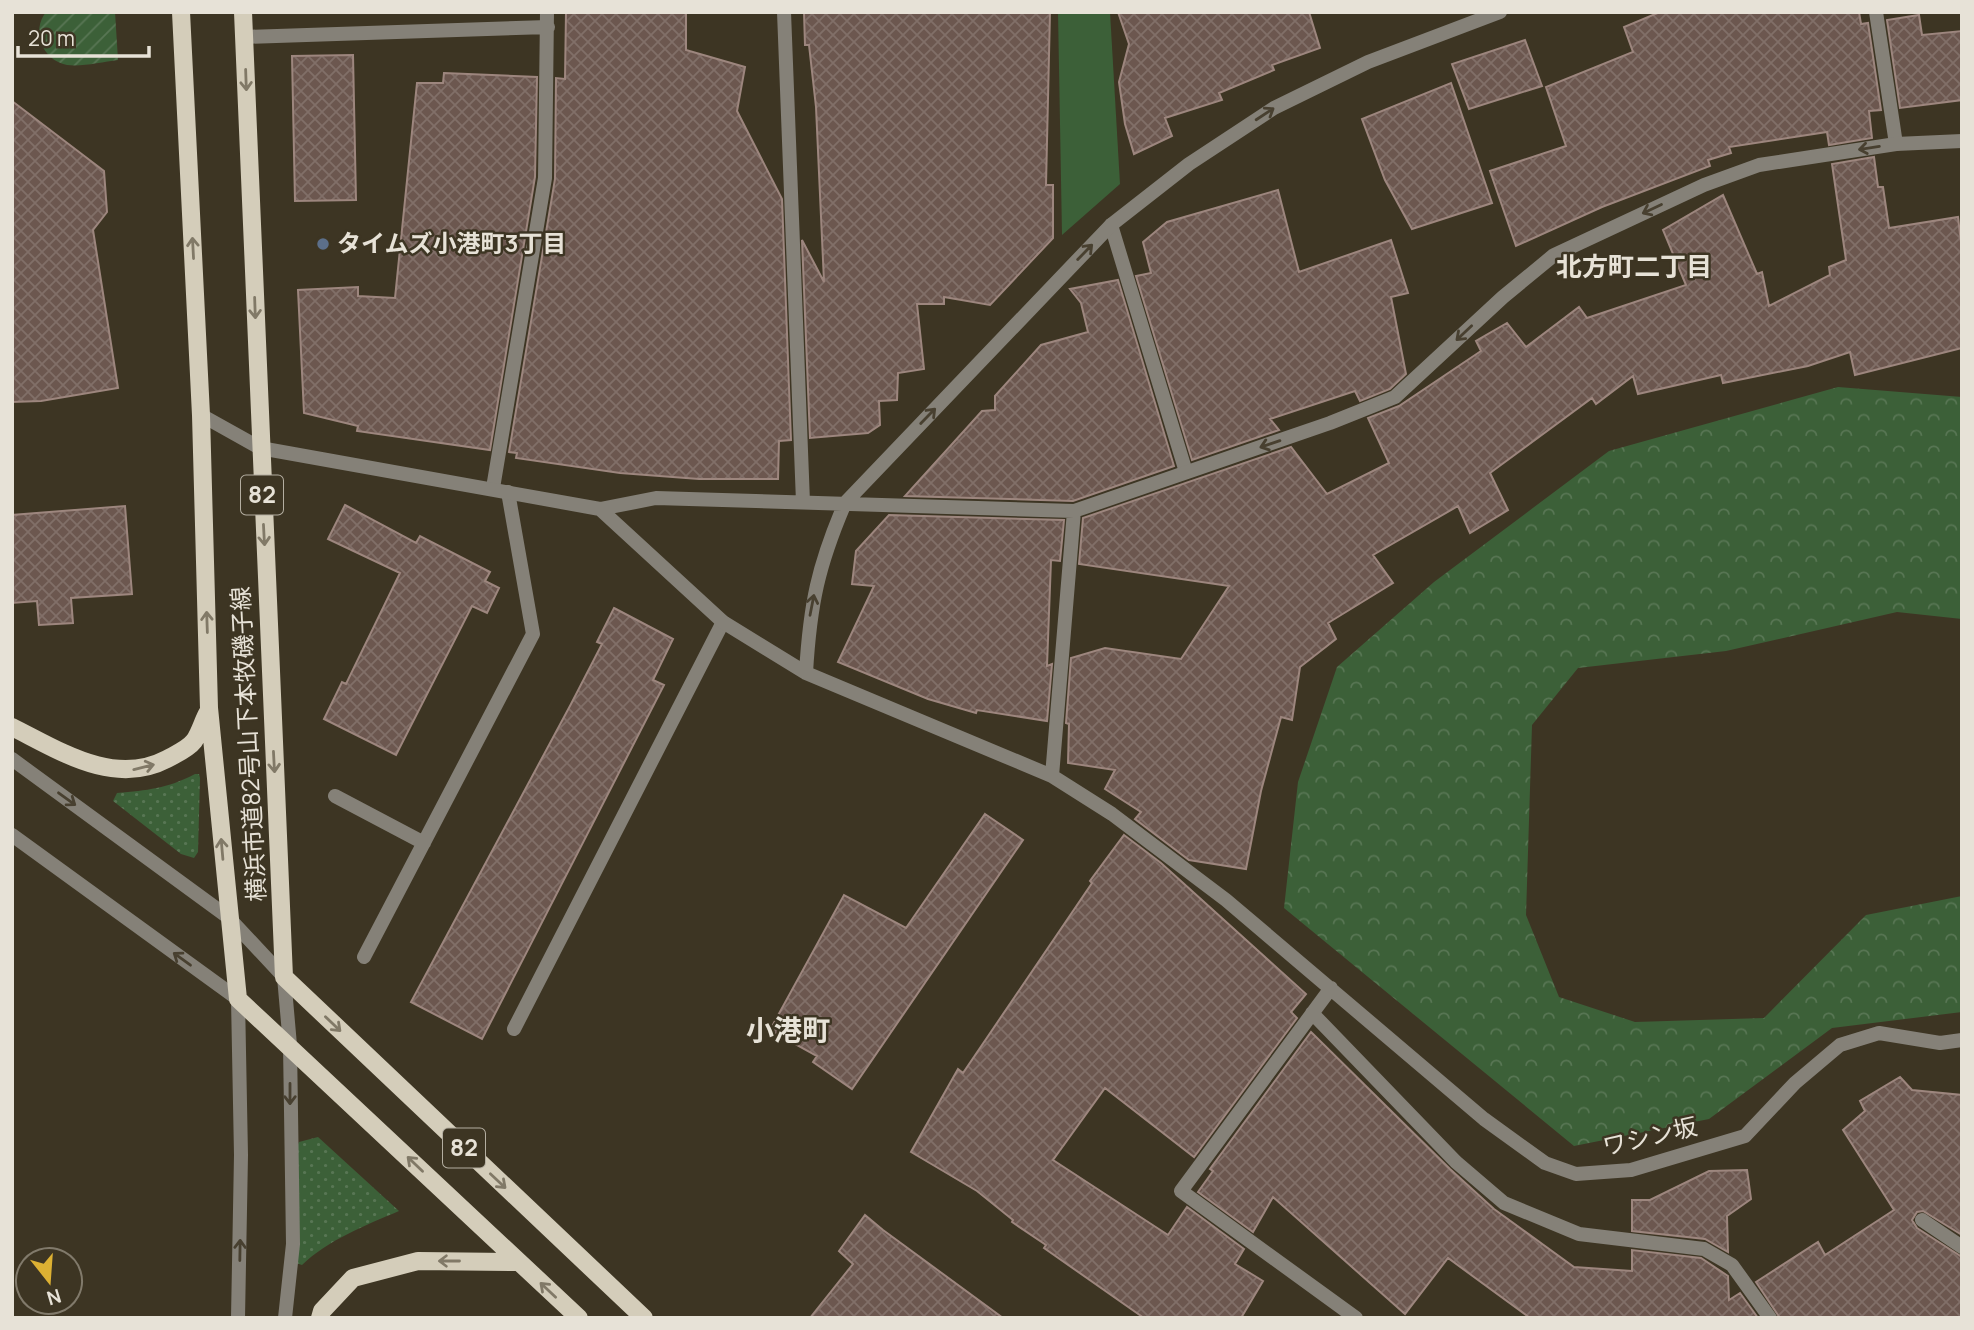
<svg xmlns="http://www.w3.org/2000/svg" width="1974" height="1330" viewBox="0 0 1974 1330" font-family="Manrope,'Noto Sans JP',sans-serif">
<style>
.grass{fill:url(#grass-dots)}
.forest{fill:url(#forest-crowns)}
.park{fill:#3c6038}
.garden{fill:url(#garden-furrows)}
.building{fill:url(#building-cross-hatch);stroke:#9d867e;stroke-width:2}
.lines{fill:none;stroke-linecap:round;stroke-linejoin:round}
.service{stroke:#858178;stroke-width:14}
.minor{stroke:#858178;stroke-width:14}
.tertiary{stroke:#858178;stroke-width:14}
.primary{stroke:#d4cdba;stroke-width:18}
.oneway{stroke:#817967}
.oneway2{stroke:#484030}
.service-dot{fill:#5c6f8a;stroke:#3d3523;stroke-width:2.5}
.labels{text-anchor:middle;stroke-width:5;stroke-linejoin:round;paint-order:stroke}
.shield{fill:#3d3523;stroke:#b4aea1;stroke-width:2}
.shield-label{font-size:23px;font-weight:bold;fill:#e7e2d7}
.poi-label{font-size:24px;font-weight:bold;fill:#e7e2d7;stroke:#3d3523;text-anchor:start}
.street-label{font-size:24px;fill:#e7e2d7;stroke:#3d3523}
.neighbourhood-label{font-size:26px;font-weight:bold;fill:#e7e2d7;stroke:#3d3523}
.quarter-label{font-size:28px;font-weight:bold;fill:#e7e2d7;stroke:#3d3523}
</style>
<defs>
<pattern id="grass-dots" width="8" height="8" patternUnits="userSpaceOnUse" patternTransform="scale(1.75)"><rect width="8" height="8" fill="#3c6038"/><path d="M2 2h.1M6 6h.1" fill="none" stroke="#587654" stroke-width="1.8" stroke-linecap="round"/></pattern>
<pattern id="forest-crowns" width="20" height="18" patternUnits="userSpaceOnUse" patternTransform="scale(1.75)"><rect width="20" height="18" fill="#3c6038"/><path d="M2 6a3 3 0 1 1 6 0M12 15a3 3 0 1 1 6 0" fill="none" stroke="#587654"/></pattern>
<pattern id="garden-furrows" width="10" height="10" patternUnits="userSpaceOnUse" patternTransform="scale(1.75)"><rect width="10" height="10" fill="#3c6038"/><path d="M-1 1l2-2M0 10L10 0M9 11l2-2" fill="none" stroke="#587654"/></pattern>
<pattern id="building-cross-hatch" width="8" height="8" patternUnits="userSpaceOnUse" patternTransform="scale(1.75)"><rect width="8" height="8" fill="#6c574f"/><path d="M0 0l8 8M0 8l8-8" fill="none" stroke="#816f68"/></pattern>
</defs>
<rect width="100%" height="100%" fill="#3d3523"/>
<path class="grass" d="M195,774H199L200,778L198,852L194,858L181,854L113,801L117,793C148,790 166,789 195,774Z
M318,1137L399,1211C366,1225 328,1240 302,1265L296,1263V1149L299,1142Z"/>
<path class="forest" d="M1838,387L1962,397V619L1897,612L1726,651L1578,668L1532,725L1526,915L1559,997L1635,1022L1764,1018L1866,915L1962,896V1012L1832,1028L1709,1119L1574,1146L1284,908L1298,782L1337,667L1434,582L1609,451Z"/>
<path class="park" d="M1058,12H1110L1120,184L1062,235Z"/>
<path class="garden" d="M46,12H115L118,60C102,62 82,67 67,65C42,60 31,31 46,12Z"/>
<path class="building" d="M566,12H686V50L745,67L737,111L782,199L791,440L779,441L778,479H699L620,473L516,458L517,453L509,452L555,179L556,78L565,79Z
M804,12H1050L1046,185H1053V238L990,305L944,297V304H917L924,369L898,373L897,400L879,401L880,425L868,433L810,438L802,240L824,282L816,107L809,45H805Z
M1118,12H1309L1320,48L1272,65L1274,70L1219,93L1222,100L1165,118L1172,136L1134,154L1125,124L1119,82L1129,44Z
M1660,12H1859L1861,24L1868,23L1881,110L1869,111L1872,138L1829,145L1827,132L1729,147L1731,153L1708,160L1710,166L1602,207L1516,246L1490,171L1566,146L1546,87L1633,52L1624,27Z
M1919,15L1922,35L1962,31V100L1900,108L1887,20Z
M1525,40L1542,86L1469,109L1452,64Z
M353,55L356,200L295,201L292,56Z
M444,73L537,77L535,177L490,450L357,431L358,426L304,413L298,290L358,287V296L395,298L417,83H443Z
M1451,83L1492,203L1412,229L1385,180L1362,119Z
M12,101L104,171L107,212L93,230L118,388L41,401L12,402Z
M1874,157L1878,187H1883L1889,228L1958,217L1962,251V348L1855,375L1850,352L1808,366L1723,383L1721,375L1638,394L1633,376L1596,404L1592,398L1490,473L1508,510L1470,533L1458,506L1373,555L1393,583L1328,623L1336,639L1300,667L1292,720L1281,717L1261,791L1246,869L1189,860L1135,819L1141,812L1105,789L1115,770L1068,763L1069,724L1066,723L1071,658L1105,648L1181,659L1229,586L1079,564L1083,518L1291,447L1327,494L1389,463L1368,418L1399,406L1481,351L1476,341L1507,323L1526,347L1579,307L1587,318L1686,285L1663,230L1723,195L1757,274L1762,272L1769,306L1830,275L1829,267L1846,260L1832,164Z
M1278,190L1299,272L1391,240L1408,293L1391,297L1406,374L1390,389L1360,401L1355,391L1270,419L1279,430L1192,460L1136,276L1151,273L1143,242L1167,222Z
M1118,280L1174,466L1073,501L905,496L982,411L995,410V396L1041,345L1088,332L1081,303L1070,289Z
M345,505L416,543L420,536L490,572L485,581L499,588L487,613L472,606L396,755L324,719L342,682L346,684L400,573L328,539Z
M125,506L132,594L71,598L73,623L39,625L37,601L12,603V515Z
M889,515L1064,520L1060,561L1051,560L1047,666L1052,664L1047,721L977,710L976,713L928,699L838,662L874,586L852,584L856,551Z
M614,608L673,639L653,680L664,685L482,1039L411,1002L571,704L602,644L597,642Z
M985,814L1023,840L852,1089L813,1062L817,1056L770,1030L844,895L906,928Z
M1124,835L1161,863L1306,994L1291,1012L1297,1018L1194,1157L1105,1088L1053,1160L1168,1235L1187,1207L1244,1249L1235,1264L1263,1281L1241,1318H1144L1044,1248L1046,1245L1012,1222L1013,1220L977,1191L911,1152L958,1069L963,1073L1092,883L1090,881Z
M1311,1032L1450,1169L1494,1209L1574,1267L1632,1271V1250L1701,1258L1728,1276L1729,1300L1740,1293L1758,1318H1530L1448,1258L1405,1314L1273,1197L1253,1232L1198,1192L1213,1171L1210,1169Z
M1900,1077L1912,1090L1962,1095V1235L1923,1211L1917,1212L1912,1220L1917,1228L1962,1257V1318H1780L1756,1282L1818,1242L1825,1255L1894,1210L1843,1130L1865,1111L1860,1101Z
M1747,1170L1751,1199L1727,1216L1728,1252L1705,1239L1632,1231V1200H1650L1709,1171Z
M865,1215L883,1230L1003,1318H810L853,1264L839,1251Z"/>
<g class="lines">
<path class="service" d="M1876,12L1896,144
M244,37L548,27
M1111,225L1186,472
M493,488L545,178L547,12
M335,796L424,843
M364,957L533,634L508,492
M514,1029L723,622
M1922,1220L1962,1247"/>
<path class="minor" d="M784,12L803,502
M201,415L260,448L600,509L723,622L806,673L1052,776L1112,814L1226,900L1484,1119L1545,1163L1576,1174L1631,1170L1745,1136L1795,1083L1840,1045L1879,1033L1940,1043L1962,1040
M600,509L656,498L1074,511L1330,423L1395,397L1503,297L1554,255L1704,185L1759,165L1896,144L1962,141
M806,673C810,604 818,566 845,503L1111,225L1189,164L1274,108L1368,62L1500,12
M1052,776L1074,511
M1331,988L1181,1191L1356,1318
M1312,1013L1456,1162L1504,1203L1579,1234L1704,1249L1732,1265L1770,1318"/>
<path class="tertiary" d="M12,759L228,917L284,977L290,1045L293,1244L285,1318
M12,835L238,999L241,1155L238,1318"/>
<path class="primary" d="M181,12L201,415L209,708L238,999L579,1318
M243,12L284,977L644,1318
M12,727C60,751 114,787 167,759C176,754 188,749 194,741C200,733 203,720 208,712
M320,1318L322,1311L353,1278L418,1261L518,1262"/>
</g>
<defs><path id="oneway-shaft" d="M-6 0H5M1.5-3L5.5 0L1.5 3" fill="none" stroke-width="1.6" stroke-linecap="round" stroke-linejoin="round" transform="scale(1.75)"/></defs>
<g class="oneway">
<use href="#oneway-shaft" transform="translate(246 80) rotate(88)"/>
<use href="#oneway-shaft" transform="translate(193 248) rotate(-93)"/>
<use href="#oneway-shaft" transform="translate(255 308) rotate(88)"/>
<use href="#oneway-shaft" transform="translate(264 535) rotate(87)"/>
<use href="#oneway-shaft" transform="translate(207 622) rotate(-92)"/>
<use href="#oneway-shaft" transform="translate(274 762) rotate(87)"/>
<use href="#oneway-shaft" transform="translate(144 767) rotate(-14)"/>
<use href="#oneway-shaft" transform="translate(222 849) rotate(-95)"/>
<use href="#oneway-shaft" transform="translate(333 1024) rotate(44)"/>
<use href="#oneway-shaft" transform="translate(415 1164) rotate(-136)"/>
<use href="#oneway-shaft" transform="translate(498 1181) rotate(43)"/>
<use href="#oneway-shaft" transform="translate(449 1261) rotate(-180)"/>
<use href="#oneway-shaft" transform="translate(548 1290) rotate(-137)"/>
</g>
<g class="oneway2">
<use href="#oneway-shaft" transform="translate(1265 114) rotate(-33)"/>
<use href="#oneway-shaft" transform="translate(1869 148) rotate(171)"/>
<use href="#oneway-shaft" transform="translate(1652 209) rotate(155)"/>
<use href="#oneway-shaft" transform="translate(1085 252) rotate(-46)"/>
<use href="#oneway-shaft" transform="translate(1464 333) rotate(137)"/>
<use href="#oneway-shaft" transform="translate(928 416) rotate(-46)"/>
<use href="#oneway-shaft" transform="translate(1270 444) rotate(161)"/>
<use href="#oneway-shaft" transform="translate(812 605) rotate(-79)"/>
<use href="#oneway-shaft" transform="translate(67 799) rotate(36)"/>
<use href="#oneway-shaft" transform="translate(182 959) rotate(-144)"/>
<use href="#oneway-shaft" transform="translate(290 1094) rotate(90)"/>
<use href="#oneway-shaft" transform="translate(240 1250) rotate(-89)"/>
</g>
<circle class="service-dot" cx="323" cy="244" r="7"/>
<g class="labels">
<g class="shield">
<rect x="241" y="475.5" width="42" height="39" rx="5"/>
<rect x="443" y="1128.5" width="42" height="39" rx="5"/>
</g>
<g class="shield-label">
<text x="262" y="503">82</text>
<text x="464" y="1156">82</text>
</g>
<g class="poi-label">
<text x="337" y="252">タイムズ小港町3丁目</text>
</g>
<g class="street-label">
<text transform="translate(249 744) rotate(-93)" y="8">横浜市道82号山下本牧磯子線</text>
<text transform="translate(1650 1137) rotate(-13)" y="8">ワシン坂</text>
</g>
<g class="neighbourhood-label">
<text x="1634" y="276">北方町二丁目</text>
</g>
<g class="quarter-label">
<text x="788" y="1040">小港町</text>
</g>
</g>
<rect width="1974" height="1330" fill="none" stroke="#e7e2d7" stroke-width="28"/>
<g transform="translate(49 1281) rotate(163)"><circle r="33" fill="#3d3523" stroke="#817a6b" stroke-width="2"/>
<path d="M0-5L12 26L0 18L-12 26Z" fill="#ddb133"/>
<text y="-10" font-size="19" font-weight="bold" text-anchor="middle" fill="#e7e2d7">N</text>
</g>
<path d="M18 46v10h131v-10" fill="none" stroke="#e7e2d7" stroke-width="3.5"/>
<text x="28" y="46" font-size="21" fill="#e7e2d7" stroke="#3d3523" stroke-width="5" paint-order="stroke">20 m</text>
</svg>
